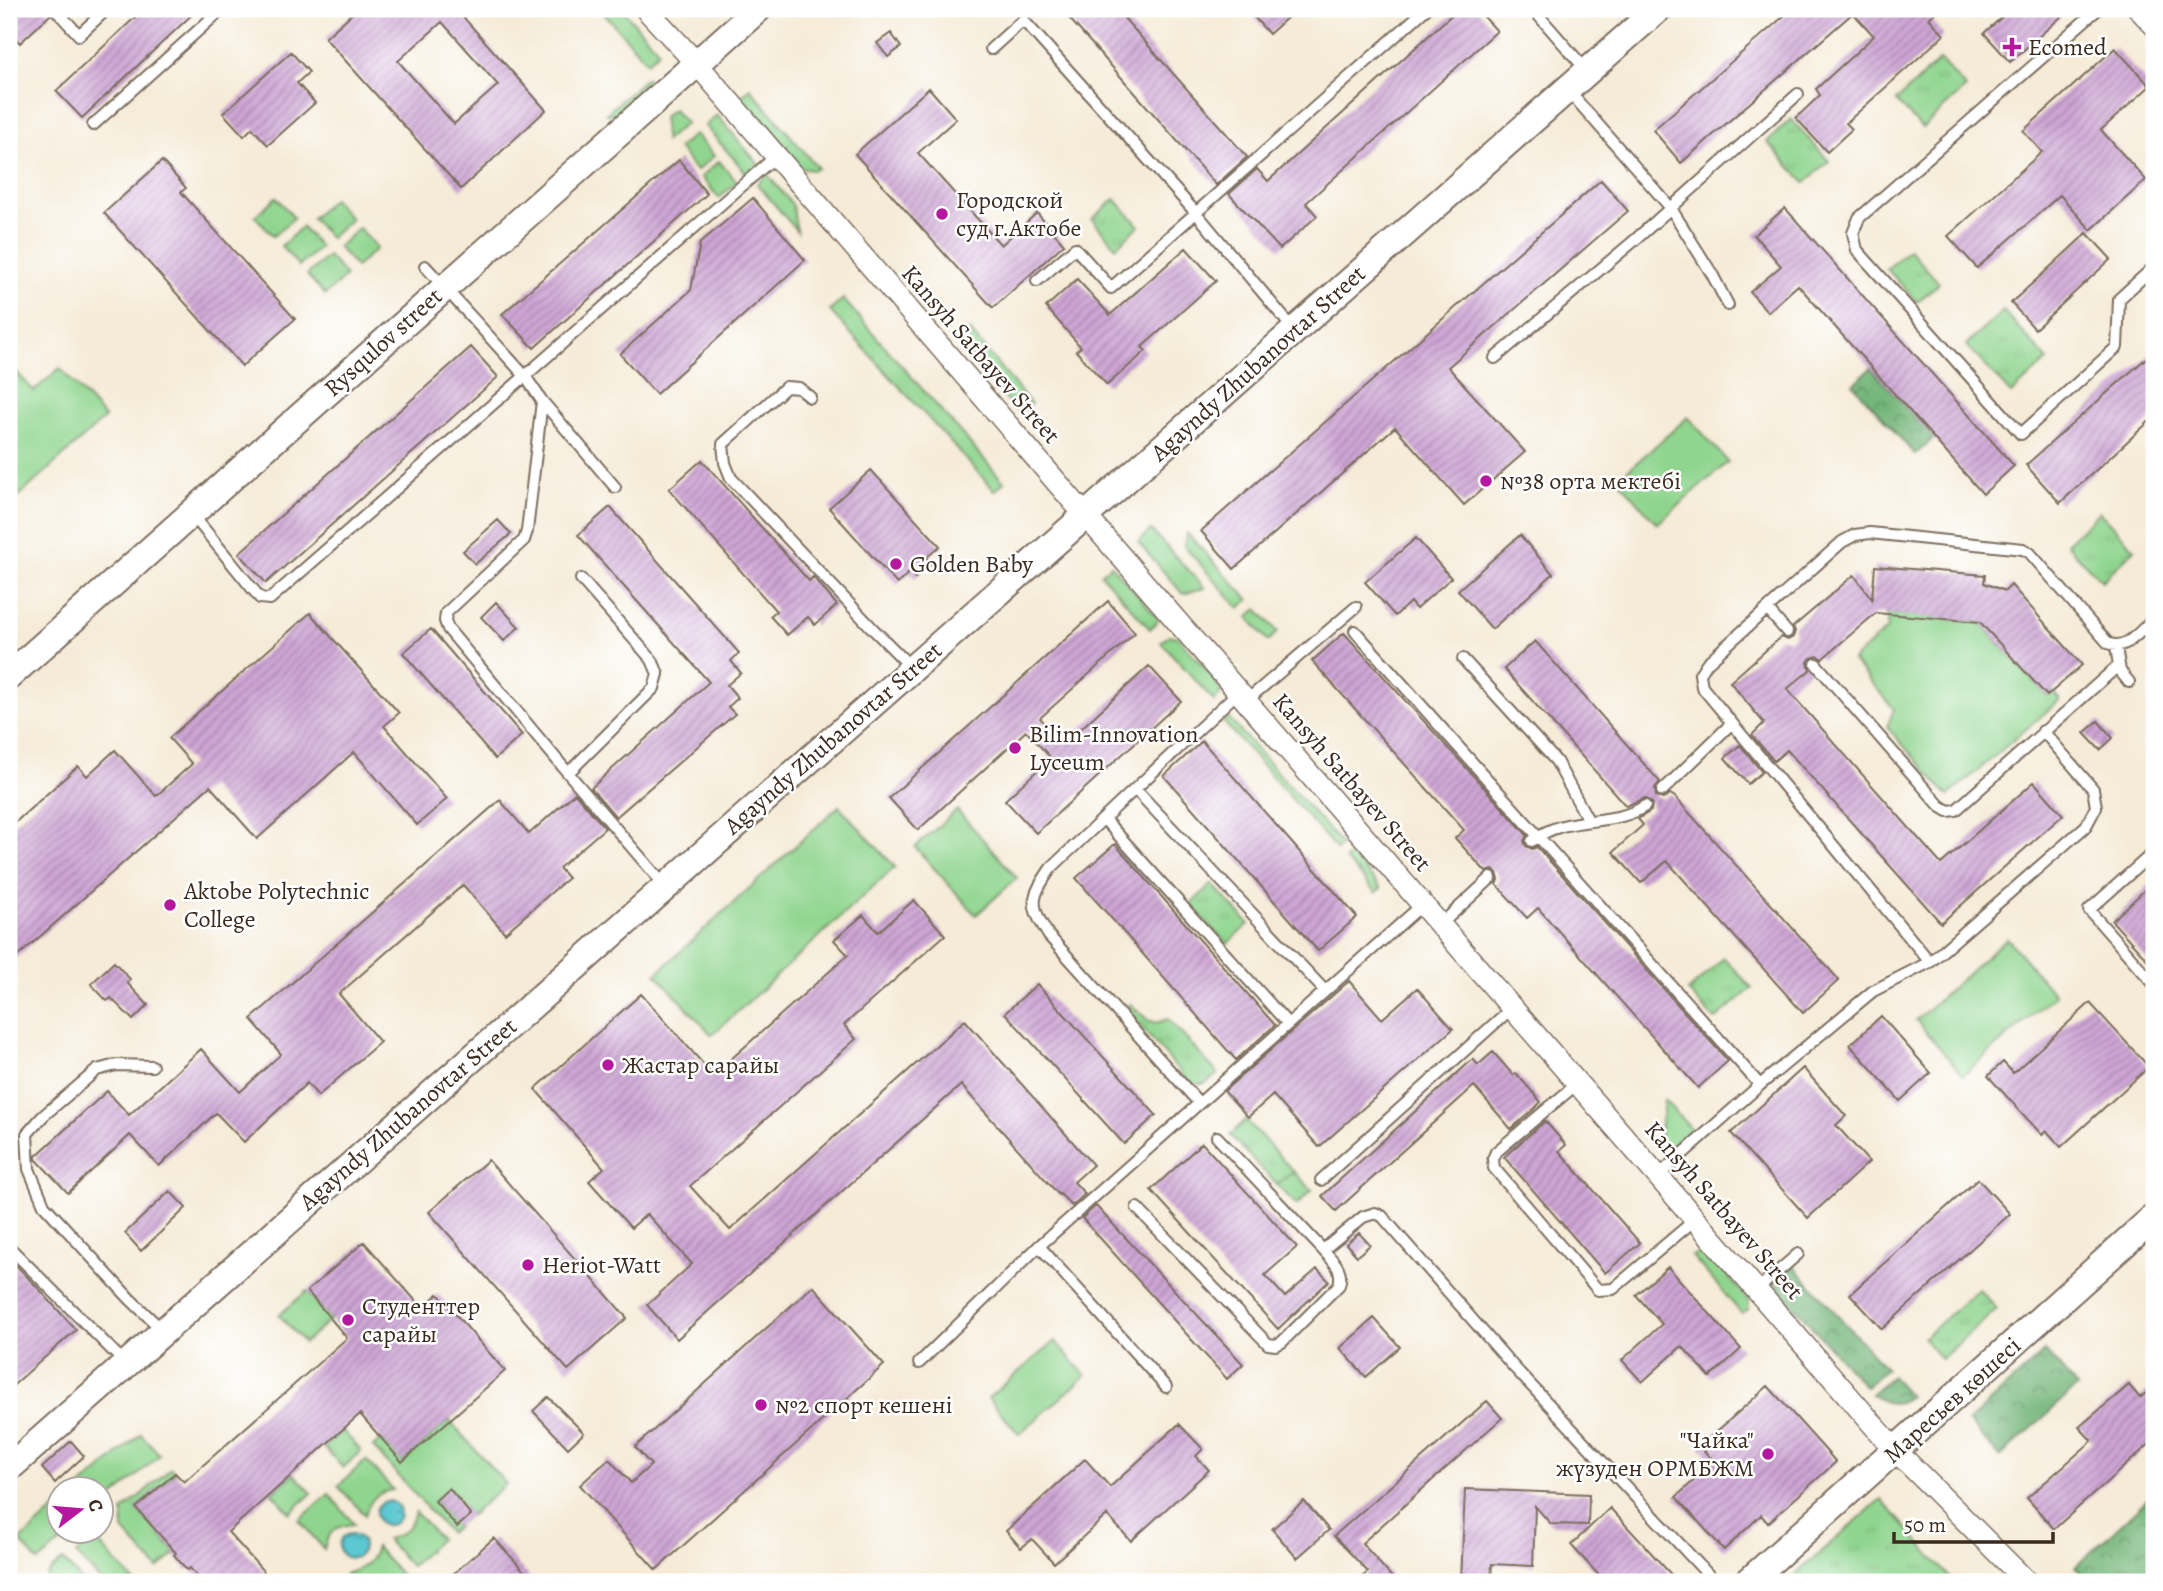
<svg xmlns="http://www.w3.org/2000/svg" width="2163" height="1591" viewBox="0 0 2163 1591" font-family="Alegreya,serif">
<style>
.green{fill:#90d58f;stroke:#668056;stroke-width:2}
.forest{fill:url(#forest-crowns);stroke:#58704c;stroke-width:2}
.park{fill:url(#park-tufts);stroke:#668056;stroke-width:2}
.water{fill:url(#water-ripples);stroke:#4b7978;stroke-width:2}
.building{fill:url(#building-hatch);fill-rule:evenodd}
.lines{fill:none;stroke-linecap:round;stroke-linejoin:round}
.service-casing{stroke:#7c6e5f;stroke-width:14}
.minor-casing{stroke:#7c6e5f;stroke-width:24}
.tertiary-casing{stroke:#7c6e5f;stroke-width:30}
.service{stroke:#fff;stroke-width:10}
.minor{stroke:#fff;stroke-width:21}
.tertiary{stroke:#fff;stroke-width:26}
.poi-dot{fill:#b5179e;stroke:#fff;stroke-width:2.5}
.labels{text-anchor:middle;stroke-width:5;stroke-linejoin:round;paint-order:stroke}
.poi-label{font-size:24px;fill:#3b2a1e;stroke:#fff;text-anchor:start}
.street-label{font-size:24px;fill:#3b2a1e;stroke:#fff}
</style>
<defs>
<pattern id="forest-crowns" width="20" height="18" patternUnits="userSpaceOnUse" patternTransform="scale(1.75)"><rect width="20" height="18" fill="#74b67a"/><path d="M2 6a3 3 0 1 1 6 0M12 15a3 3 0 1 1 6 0" fill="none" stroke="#609463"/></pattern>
<pattern id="park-tufts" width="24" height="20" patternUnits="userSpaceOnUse" patternTransform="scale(1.75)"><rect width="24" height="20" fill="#90d58f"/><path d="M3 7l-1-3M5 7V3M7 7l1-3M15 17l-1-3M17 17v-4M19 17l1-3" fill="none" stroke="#7db77b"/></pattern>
<pattern id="water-ripples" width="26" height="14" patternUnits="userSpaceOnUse" patternTransform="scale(1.75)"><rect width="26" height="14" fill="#5bc8d1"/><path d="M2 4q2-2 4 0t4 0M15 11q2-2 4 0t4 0" fill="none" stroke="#4ca3a9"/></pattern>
<pattern id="building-hatch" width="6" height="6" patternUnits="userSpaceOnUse" patternTransform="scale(1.75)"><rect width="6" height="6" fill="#cea6d5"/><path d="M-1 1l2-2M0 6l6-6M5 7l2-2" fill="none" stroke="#a887ac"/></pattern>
</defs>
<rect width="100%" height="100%" fill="#fff"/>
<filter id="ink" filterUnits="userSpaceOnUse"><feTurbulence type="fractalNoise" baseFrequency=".0143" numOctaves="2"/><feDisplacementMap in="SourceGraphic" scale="14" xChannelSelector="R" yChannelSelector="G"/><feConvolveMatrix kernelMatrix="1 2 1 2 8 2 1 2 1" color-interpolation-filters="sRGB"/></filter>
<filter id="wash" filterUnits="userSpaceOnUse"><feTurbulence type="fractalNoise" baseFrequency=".00686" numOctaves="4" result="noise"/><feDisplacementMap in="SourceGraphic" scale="28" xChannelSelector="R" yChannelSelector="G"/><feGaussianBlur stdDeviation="1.57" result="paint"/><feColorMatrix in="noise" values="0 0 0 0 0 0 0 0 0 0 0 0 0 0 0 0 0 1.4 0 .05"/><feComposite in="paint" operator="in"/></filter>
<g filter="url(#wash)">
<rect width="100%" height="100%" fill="#f5ebd7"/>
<path class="green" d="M600,9H622L659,51L647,62Z
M646,78L655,88L623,115L606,114Z
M750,88L818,168L813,170L799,168L739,99Z
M673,109L686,123L665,141L663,117Z
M717,115L759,165L748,175L705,126Z
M695,134L714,156L696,171L678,148Z
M719,161L737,182L719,198L701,177Z
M767,174L792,204L797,231L757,184Z
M276,197L294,218L273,236L255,216Z
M333,199L351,219L330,238L312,218Z
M302,227L320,247L299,266L281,246Z
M359,228L377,248L356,267L338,247Z
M328,256L346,276L325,295L307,275Z
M843,299L1004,482L995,491L830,311Z
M969,330L1031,404L1021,412L1014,409L964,348Z
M9,364L34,391L60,368L105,418L9,505Z
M1688,417L1728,462L1657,524L1618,479Z
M1151,530L1205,588L1183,594L1138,542Z
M1187,533L1249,600L1239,608L1184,546Z
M1111,565L1157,617V622L1150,629L1101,574Z
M1257,609L1278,632L1268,641L1248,617Z
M1887,613L1980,622L2047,696L2052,691L2060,700L1948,796L1887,727L1894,709L1852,660L1887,629Z
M1169,635L1178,637L1221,687L1220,695L1214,701L1161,642Z
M1225,714L1342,845L1337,850L1220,718Z
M839,806L895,867L712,1035L656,974Z
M957,810L1017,878L976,915L915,847Z
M1351,854L1381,888L1376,893L1345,859Z
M2007,938L2055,995L1963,1075L1916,1020Z
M1664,1100L1694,1132L1682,1142L1670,1149L1658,1145Z
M1293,1171L1312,1190L1297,1205L1277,1185Z
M1703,1251L1708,1253L1749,1301L1748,1310L1742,1314L1692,1256Z
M307,1291L331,1319L304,1343L279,1315Z
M1055,1341L1086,1376L1019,1434L988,1398Z
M449,1420L506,1484L471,1515L448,1489L435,1501L457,1527L449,1533L373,1447L382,1439L403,1462Z
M342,1430L361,1451L343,1468L324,1447Z
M141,1434L160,1455L102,1507V1490L78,1489Z
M366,1460L393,1490C376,1492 370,1500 365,1515L338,1486Z
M171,1468L175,1473L136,1508L176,1553L158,1569L123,1530V1511Z
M294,1474L312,1493L290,1513L272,1493Z
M329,1494L354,1524C336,1525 328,1532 324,1549L299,1520Z
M59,1506L60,1532H73L38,1562L20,1541Z
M415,1512L440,1539L411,1566L386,1539C403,1535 410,1529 415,1512Z
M94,1538L135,1582H102L76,1554Z
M376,1547L401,1575L393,1582H352L345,1574C361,1569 372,1564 376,1547Z
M63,1560L83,1582H52L46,1575Z"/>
<path class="forest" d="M1871,368L1934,438L1915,455L1853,384Z
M1792,1264L1886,1369L1865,1387L1772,1281Z
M2045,1351L2077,1387L2000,1457L1968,1422Z
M1892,1376L1910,1396C1896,1407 1885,1404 1871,1394Z
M2154,1493V1582H2089L2075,1567Z"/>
<path class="park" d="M1940,60L1966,88L1922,128L1896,101Z
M1791,119L1829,161L1805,183L1767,142Z
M1115,199L1139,226L1116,247L1092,219Z
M1909,249L1939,283L1917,302L1887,269Z
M2003,311L2048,360L2011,394L1966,345Z
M2099,512L2135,549L2102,581L2066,544Z
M1212,884L1249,924L1227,944L1190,905Z
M1724,958L1752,988L1716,1019L1710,1015L1688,991Z
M1130,1004L1148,1020L1157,1023L1168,1019L1218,1074C1208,1082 1203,1087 1190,1083L1125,1009Z
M1246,1120L1293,1171L1277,1185L1230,1135Z
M1978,1289L1997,1309L1941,1359L1923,1338Z
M1881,1499L1954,1582H1787Z"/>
<path class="water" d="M376 1513a12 12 0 1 1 24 0a12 12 0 1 1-24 0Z
M339 1546a12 12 0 1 1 24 0a12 12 0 1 1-24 0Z"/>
<g id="blocks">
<path class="building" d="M9,9H47L50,15L20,43L9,31Z
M144,9H198L82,118L56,91Z
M357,9H456L546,110L461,189L325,38ZM442,22L498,85L454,124L398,61Z
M1061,9H1116L1247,157L1216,185Z
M1247,9H1297L1269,34Z
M1458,9H1477L1497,31L1306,203L1317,216L1280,249L1229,194L1257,169L1268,181Z
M1792,9H1939L1929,18L1944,35L1846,123L1852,129L1827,152L1796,118L1820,95L1816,89L1874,36L1853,13L1681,163L1653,130Z
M2011,9H2070L2010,62L1984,33Z
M891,33L901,47L888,57L877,43Z
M2115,48L2150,86L2101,130L2146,180L2091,230L2060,195L1977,268L1948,236L2042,152L2023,131Z
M291,52L309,72L297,83L315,103L268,145L252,128L244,136L223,113Z
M929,88L956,119L918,153L1001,245L1037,213L1064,244L993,308L855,154Z
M679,160L707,194L534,348L502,314Z
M162,161L186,188L181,192L295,319L242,366L104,213Z
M1601,180L1628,211L1448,367L1525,452L1464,505L1395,427L1234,569L1201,531Z
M753,198L805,260L656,394L620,354L691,290L700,243Z
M1785,208L2014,466L1983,494L1798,285L1768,312L1750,292L1781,266L1754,235Z
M2087,233L2111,259L2035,329L2011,303Z
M1186,248L1216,281L1142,347L1146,351L1107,385L1076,351L1081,347L1046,307L1077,279L1110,315Z
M471,347L498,377L266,583L239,553Z
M2154,351V417L2060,503L2026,465Z
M702,460L809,581L813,577L837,605L815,625L808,617L787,635L770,616L776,611L669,489Z
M871,470L940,546L926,558L931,564L915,578L910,572L897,584L829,508Z
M610,507L739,653L731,661L741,673L727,685L738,698L728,707L735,714L616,817L591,788L709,682L578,535Z
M498,520L511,534L475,564L463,551Z
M1520,535L1553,574L1492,629L1458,590Z
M1416,538L1451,578L1416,609L1410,602L1395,616L1365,582Z
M1875,566L1985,575L1984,583L2005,591L2011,585L2082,665L2047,696L1980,622L1876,613L1822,659L1818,656L1811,658L1808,662L1810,670L1787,689L1941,864L2034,782L2063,815L1941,923L1787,750L1774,761L1752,735L1764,723L1730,682L1781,637L1788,640L1793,637L1795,631L1793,627L1854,575L1872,599Z
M1108,601L1135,633L1040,718L1064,744L1149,666L1181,701L1036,833L1005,800L1051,758L1026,731L918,830L889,798Z
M496,602L519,627L504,641L481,617Z
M310,613L399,713L384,726L447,799L417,825L354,752L257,839L210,786L9,964V828L78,766L87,776L115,750L156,796L192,764L169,738Z
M431,629L522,735L495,759L403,653Z
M1344,633L1527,835L1524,841L1526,846L1532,849L1537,847L1728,1061L1698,1088L1538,908L1527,918L1496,884L1499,880L1497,873L1493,870L1486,872L1455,838L1464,830L1312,661Z
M1535,641L1660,782L1655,788L1656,796L1663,799L1670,794L1675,797L1839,980L1803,1013L1667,861L1641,883L1613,852L1643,825L1638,819L1651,811L1652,803L1645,798L1626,806L1504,669Z
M2098,721L2113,738L2100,750L2084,733Z
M1202,741L1357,917L1318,951L1164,776Z
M1740,745L1762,772L1748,784L1725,758Z
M575,793L605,828L559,868L568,878L505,933L463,885L339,994L380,1042L318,1096L307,1083L244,1142L216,1113L159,1166L130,1135L68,1193L36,1159V1156L107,1091L129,1115L201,1049L240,1092L281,1054L251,1019L500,800L529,834Z
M1115,844L1275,1025L1236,1060L1076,878Z
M2154,881V967L2112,921Z
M914,900L945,935L844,1025L856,1039L690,1186L730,1230L965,1020L1093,1165L1074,1182L1085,1194L1072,1206L1060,1194L1059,1195L961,1085L677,1339L647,1305L692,1264L647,1214L631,1228L589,1181L604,1168L535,1089L641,994L713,1075L848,955L834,940L863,915L878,932Z
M114,962L130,979L127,983L148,1005L133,1020L111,998L107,1001L91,984Z
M1349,981L1382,1019L1417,988L1453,1029L1319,1147L1273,1095L1248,1117L1224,1091Z
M1037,984L1156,1115L1124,1144L1005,1013Z
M2090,1003L2149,1067L2061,1147L2046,1130L2042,1135L1988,1076L2003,1062L2013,1073Z
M1881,1016L1931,1073L1900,1101L1850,1045Z
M1493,1052L1513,1075L1516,1073L1541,1102L1534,1109L1511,1129L1474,1086L1336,1211L1322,1196L1473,1059L1478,1065Z
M1803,1068L1846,1116L1836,1125L1869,1162L1808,1218L1731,1133Z
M1545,1121L1566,1145L1559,1151L1640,1243L1605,1273L1504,1157Z
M1202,1143L1297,1247L1265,1275L1285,1297L1317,1269L1329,1281L1278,1329L1151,1190Z
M488,1160L627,1318L568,1370L429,1212Z
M1978,1179L2010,1214L1882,1329L1850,1294Z
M170,1191L186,1208L141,1251L125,1233Z
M1096,1206L1243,1364L1227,1379L1082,1218Z
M1359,1233L1370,1245L1357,1256L1346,1244Z
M364,1242L422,1308L438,1294L505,1371L402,1462L360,1414L228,1532L273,1582H202L190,1568L187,1570L174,1555L176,1553L136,1508L175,1473L184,1482L347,1338L307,1291Z
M9,1258L39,1289L76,1330L9,1389Z
M1668,1267L1741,1349L1710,1377L1682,1346L1642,1382L1622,1360L1662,1324L1636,1295Z
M813,1286L884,1365L656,1570L580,1485L609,1459L631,1483L651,1465L635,1447Z
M1374,1318L1400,1347L1366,1377L1340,1348Z
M2129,1385L2140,1398L2154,1386V1440L2054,1529L2027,1498L2092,1441L2079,1427Z
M1768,1386L1836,1462L1768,1523L1761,1515L1724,1550L1676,1497L1714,1462L1700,1446Z
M548,1397L584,1433L568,1448L533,1411Z
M1487,1401L1502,1418L1362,1543L1396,1582H1356L1368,1572L1334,1536Z
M1179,1424L1203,1449L1196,1456L1209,1470L1131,1541L1107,1515L1054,1563L1032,1539L1021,1548L1006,1531L1085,1459L1110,1487Z
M71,1441L84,1456L55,1483L42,1468Z
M449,1488L471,1515L457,1527L435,1501Z
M1465,1489L1589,1494L1588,1525L1551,1524L1535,1506L1533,1566L1492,1564L1491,1582H1461Z
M1304,1501L1329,1530L1297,1558L1272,1529Z
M1610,1508L1678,1582H1605L1571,1545Z
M494,1538L534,1582H444Z"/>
</g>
</g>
<g filter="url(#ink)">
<use href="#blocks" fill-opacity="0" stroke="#7c6e5f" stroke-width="2"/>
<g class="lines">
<g class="service-casing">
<path id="service" d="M55,9L79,35L107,9
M1533,9L1587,71
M2098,9L1859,218L1853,233L1857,250L2021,434L2117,347L2119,299L2154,267
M991,49L1023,20L1197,214L1294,330
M1567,89L1670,207L1712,274L1728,305
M93,125L222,9
M1037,281L1075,248L1111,288L1426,9
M1495,358L1635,240L1798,94
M810,397L799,388L786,387L723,444L725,463L731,478L874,630L912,668
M542,401L527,531L524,540L446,613L445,621L448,629L568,773
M615,487L542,401L525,376L776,156
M191,513L260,598L270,599L525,376L425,266
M581,579L652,660L658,674L654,688L568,773L665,886
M1767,609L1787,632
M1355,631L1760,1085
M2116,647L2120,671L2129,682
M1463,659L1556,761L1588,820
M1816,664L1940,806L1948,811L1956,810L2119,665
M1246,701L1356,607
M1135,789L1325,991
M1662,791L1732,723
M1104,819L1288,1024
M1532,841C1566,813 1612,828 1645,806
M2154,852L2089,910L2154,984
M1441,924L1491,878
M1930,962L1702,687L1700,674L1707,663L1842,542L1855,535L1870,533L2023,549L2030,553L2108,643C2126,652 2141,630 2154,618
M152,1066L116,1065L97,1070L43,1116L27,1134L29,1169L44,1205L129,1298L162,1330
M1578,1083L1496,1152L1493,1159L1494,1168L1598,1290L1613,1289L1697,1218
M1199,1103L1049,936C1029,904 1030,899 1051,868L1238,692
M1659,1175L1760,1085L1873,991L1930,962L2086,826L2096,807L2093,789L2043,731
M1321,1180L1513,1007
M1137,1208L1268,1344L1276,1345L1282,1342L1339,1285C1344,1269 1333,1261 1323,1250L1217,1137
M1039,1246L1166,1387
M9,1247L126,1364
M1323,1250L1363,1217L1375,1213L1382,1216L1512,1365L1715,1582
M1758,1289L1798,1254
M919,1363L1039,1246L1423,904"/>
</g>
<g class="minor-casing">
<path id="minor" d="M646,9L697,64L1085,515L1896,1451L2027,1582
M2139,9L2154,25"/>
</g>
<g class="tertiary-casing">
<path id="tertiary" d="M9,676L758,9
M9,1468L1658,9
M1748,1582L2154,1217"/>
</g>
<use href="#service" class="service"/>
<use href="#minor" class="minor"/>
<use href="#tertiary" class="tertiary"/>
</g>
</g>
<g class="poi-dot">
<path d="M2008.5 36.5h7v7h7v7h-7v7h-7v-7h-7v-7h7z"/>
<circle cx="942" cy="214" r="7"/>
<circle cx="1486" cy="481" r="7"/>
<circle cx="896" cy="564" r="7"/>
<circle cx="1015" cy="748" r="7"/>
<circle cx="170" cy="905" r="7"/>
<circle cx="608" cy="1065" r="7"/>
<circle cx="528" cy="1265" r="7"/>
<circle cx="348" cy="1320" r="7"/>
<circle cx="761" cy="1405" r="7"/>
<circle cx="1768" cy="1454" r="7"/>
</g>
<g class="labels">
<g class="poi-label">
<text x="2028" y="55">Ecomed</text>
<text x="956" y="208">Городской<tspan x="956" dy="28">суд г.Актобе</tspan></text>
<text x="1500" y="489">№38 орта мектебі</text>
<text x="910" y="572">Golden Baby</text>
<text x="1029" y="742">Bilim-Innovation<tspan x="1029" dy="28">Lyceum</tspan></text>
<text x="184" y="899">Aktobe Polytechnic<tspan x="184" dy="28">College</tspan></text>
<text x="622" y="1073">Жастар сарайы</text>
<text x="542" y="1273">Heriot-Watt</text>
<text x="362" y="1314">Студенттер<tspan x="362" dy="28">сарайы</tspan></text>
<text x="775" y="1413">№2 спорт кешені</text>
<text x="1754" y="1448" text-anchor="end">"Чайка"<tspan x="1754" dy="28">жүзуден ОРМБЖМ</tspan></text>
</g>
<g class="street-label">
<text transform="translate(383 342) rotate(-42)" y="8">Rysqulov street</text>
<text transform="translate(981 354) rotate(49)" y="8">Kansyh Satbayev Street</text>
<text transform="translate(1258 363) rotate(-42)" y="8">Agayndy Zhubanovtar Street</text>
<text transform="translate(833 738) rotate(-41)" y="8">Agayndy Zhubanovtar Street</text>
<text transform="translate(1352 782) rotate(49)" y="8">Kansyh Satbayev Street</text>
<text transform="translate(408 1114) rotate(-41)" y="8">Agayndy Zhubanovtar Street</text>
<text transform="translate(1724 1210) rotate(49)" y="8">Kansyh Satbayev Street</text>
<text transform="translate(1952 1400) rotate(-42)" y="8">Маресьев көшесі</text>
</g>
</g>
<rect width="2163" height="1591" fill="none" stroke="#fff" stroke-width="35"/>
<g transform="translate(80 1510) rotate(74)"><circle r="33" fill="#ffffff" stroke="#b1aaa5" stroke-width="2"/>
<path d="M0-5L12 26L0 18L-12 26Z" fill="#b5179e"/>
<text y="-10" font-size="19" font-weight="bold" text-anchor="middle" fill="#3b2a1e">С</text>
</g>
<path d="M1894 1532v10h159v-10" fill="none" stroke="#3b2a1e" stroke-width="3.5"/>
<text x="1904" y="1532" font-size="21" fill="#3b2a1e" stroke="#ffffff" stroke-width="5" paint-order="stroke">50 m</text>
</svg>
